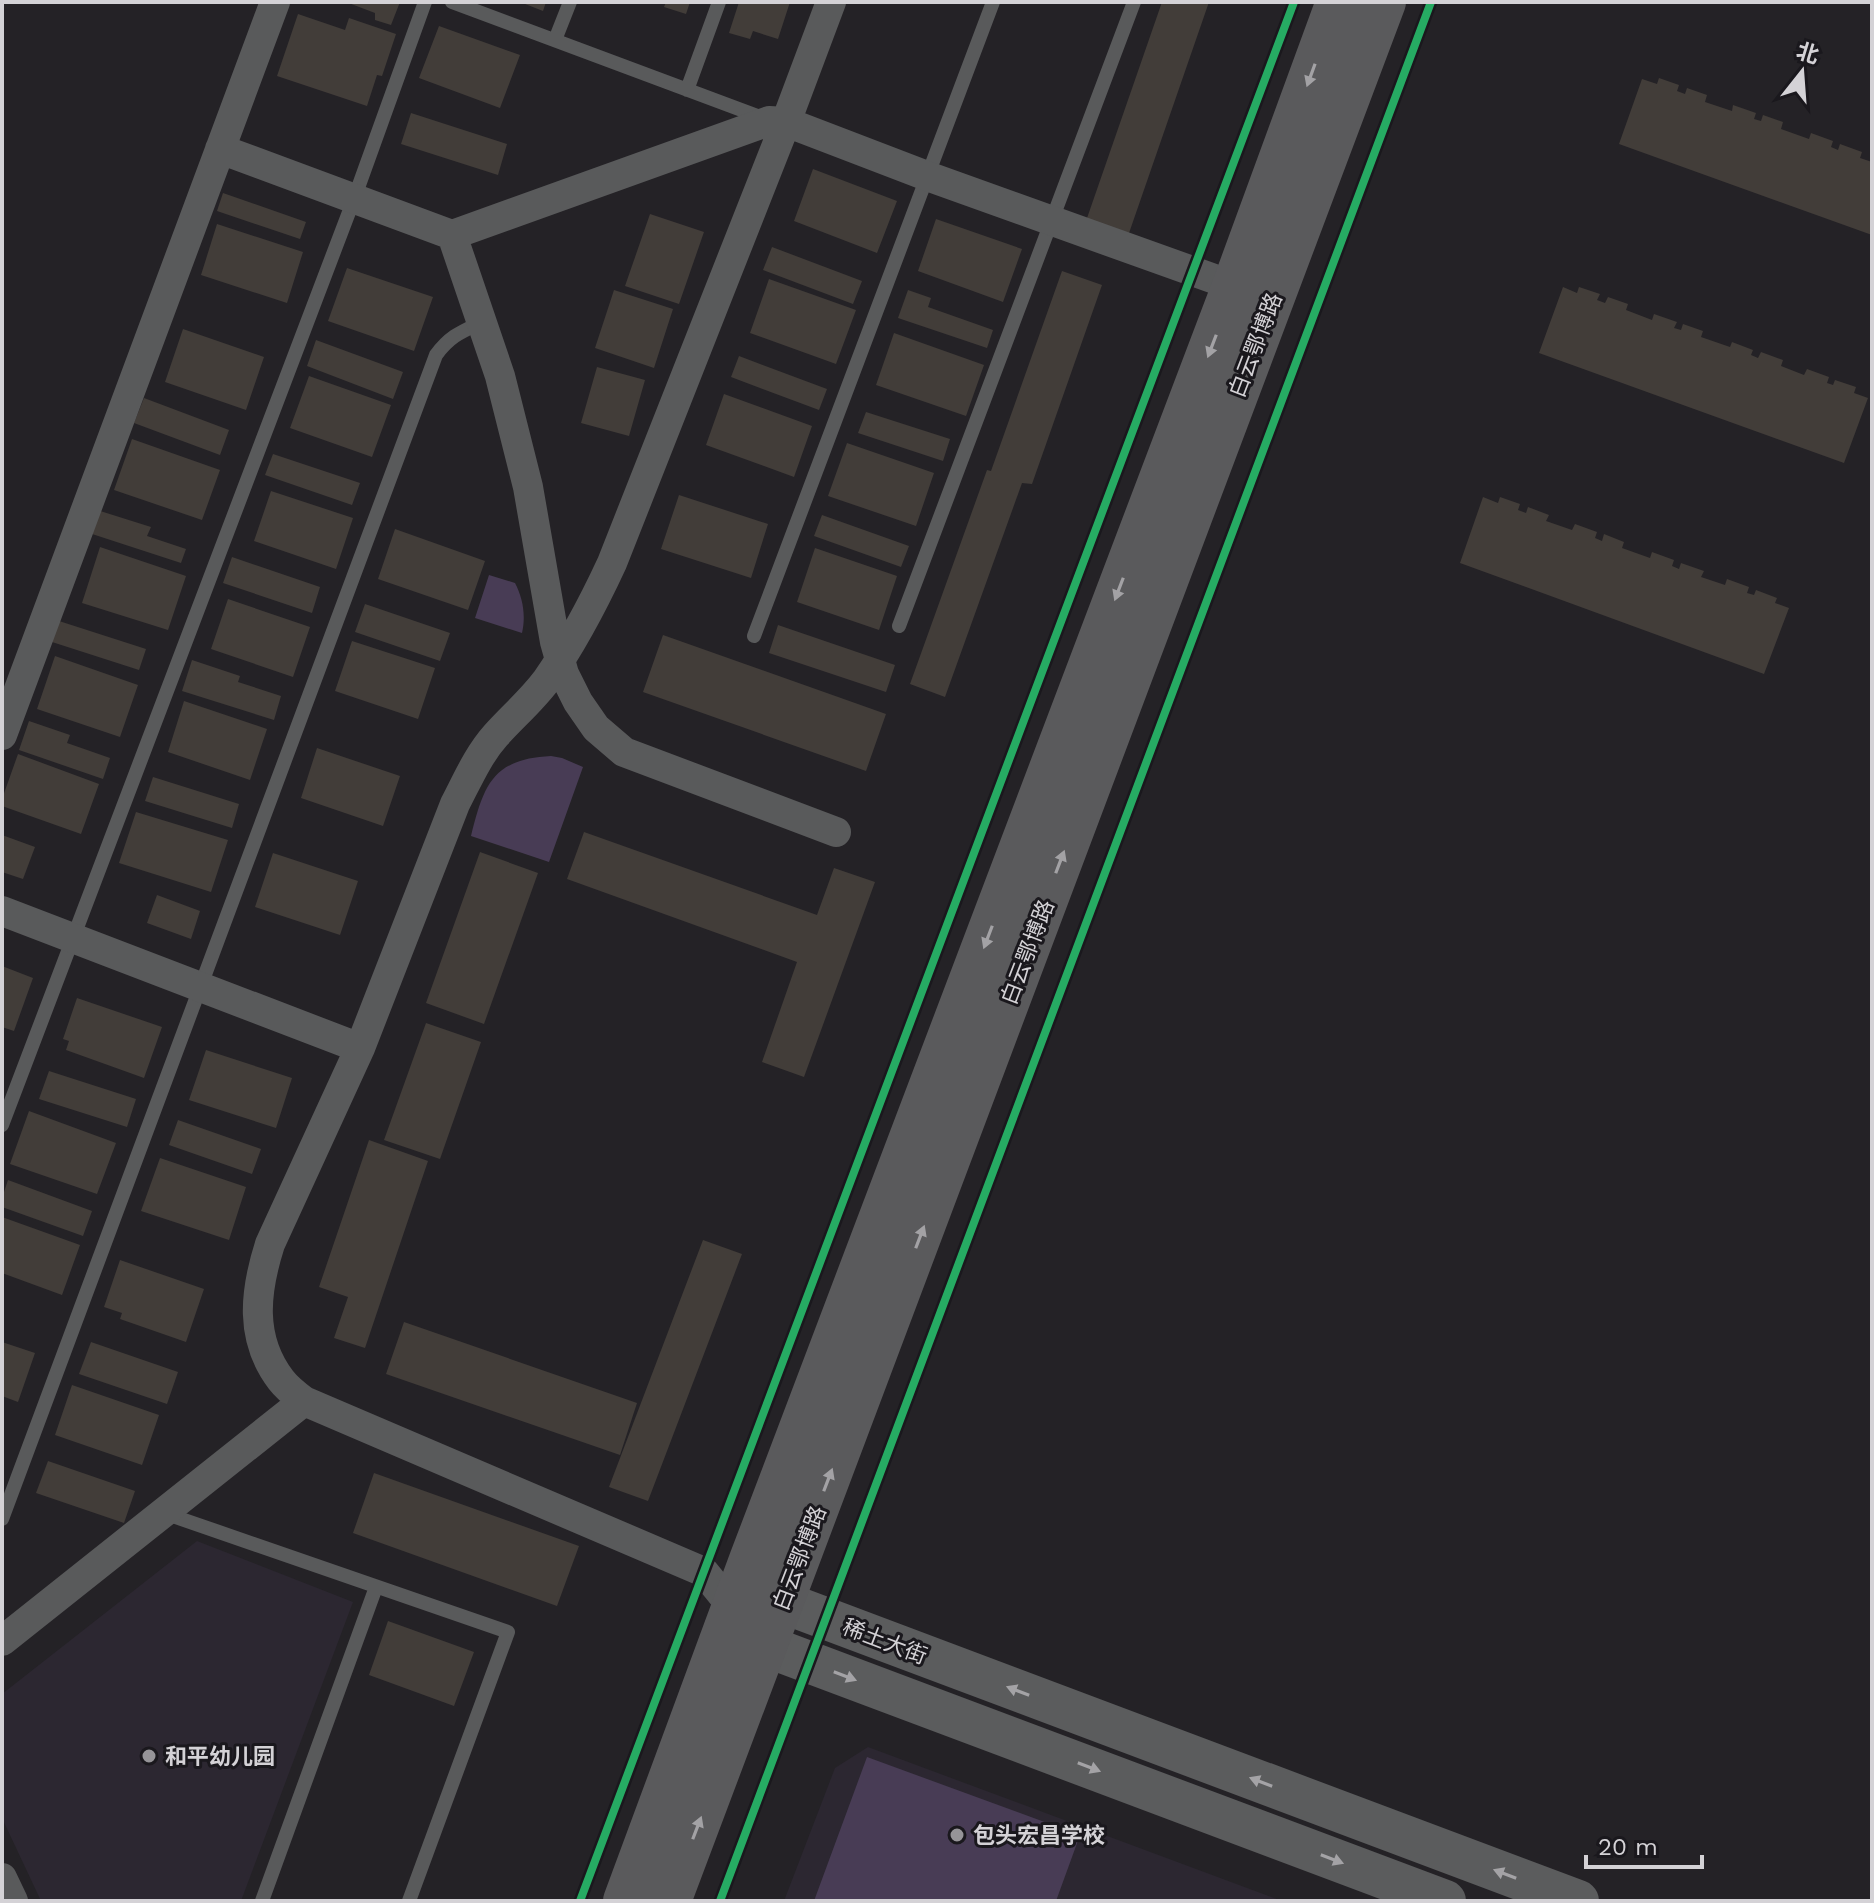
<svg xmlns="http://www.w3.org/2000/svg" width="1874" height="1903" viewBox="0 0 1874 1903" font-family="'Work Sans','Noto Sans SC',sans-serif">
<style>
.built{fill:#2c2731}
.green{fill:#483c55}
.building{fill:#423d39}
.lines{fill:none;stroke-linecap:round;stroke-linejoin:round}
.service{stroke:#595a5b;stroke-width:14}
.minor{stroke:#595a5b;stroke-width:30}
.secondary{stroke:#5b5c5d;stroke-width:42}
.primary{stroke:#5a5a5c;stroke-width:44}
.cycleway-casing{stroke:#1a181d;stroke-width:13}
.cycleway{stroke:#26ab63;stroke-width:8}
.oneway{fill:#a3a2a5}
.oneway2{fill:#a4a3a6}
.poi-dot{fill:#969498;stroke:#1a181d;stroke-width:3}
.labels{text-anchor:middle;stroke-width:6;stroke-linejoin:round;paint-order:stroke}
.street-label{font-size:22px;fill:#d4d2d6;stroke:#1a181d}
.poi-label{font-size:22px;font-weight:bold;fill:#d4d2d6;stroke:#1a181d;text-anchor:start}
</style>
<rect width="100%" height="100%" fill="#242226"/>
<path class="built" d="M197,1541L353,1602L241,1901H41L2,1818V1694Z
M868,1747L1282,1901H784L835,1768Z"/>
<path class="green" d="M489,575L515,583C523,598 526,616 522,633L475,618Z
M551,756L562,758L583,767L549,862L471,836C484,784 493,759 551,756Z
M867,1757L1080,1835L1056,1901H814Z"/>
<path class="building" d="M346,2H400L391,25L375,20V13Z
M520,2H546L543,11Z
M666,2H690L686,14L664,7Z
M739,2H790L778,39L753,31L750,39L729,33Z
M1162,2H1209L1128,236L1086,221Z
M298,14L345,30L349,18L396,34L382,76L377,75L367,106L277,76Z
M439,26L520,55L500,108L419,78Z
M1659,78L1679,85L1677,91L1685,94L1687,88L1707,95L1705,102L1732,111L1733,105L1756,113L1754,119L1761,121L1763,115L1783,122L1781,129L1809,139L1811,133L1833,141L1831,147L1838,150L1840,144L1862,152L1860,158L1872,162V235L1619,144L1642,79L1657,84Z
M411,113L507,144L498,175L401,144Z
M813,169L897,201L877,253L794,221Z
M223,193L306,222L300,239L217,211Z
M650,214L704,232L679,304L625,286Z
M936,219L1022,249L1003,302L918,271Z
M217,224L303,252L287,303L201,275Z
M772,247L862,281L853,304L763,270Z
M347,268L433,297L414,351L328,321Z
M1062,271L1102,285L1032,484L1022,483L945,697L910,684L987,470L991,471Z
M769,279L856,310L836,364L750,333Z
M1563,287L1577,293L1579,287L1600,294L1597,300L1605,303L1608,297L1628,304L1626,310L1652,320L1654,314L1677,322L1674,328L1681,330L1683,324L1703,331L1701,337L1730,347L1732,342L1753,350L1751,355L1758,358L1761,352L1783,360L1781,366L1804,375L1807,369L1829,377L1827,383L1833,385L1835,380L1856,387L1854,393L1868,398L1844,463L1539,353Z
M614,290L673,309L654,368L595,348Z
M908,290L931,298L928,307L993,330L987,348L898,318Z
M183,329L264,357L246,410L165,382Z
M894,333L984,365L966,416L876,385Z
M316,340L403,372L393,399L307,366Z
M739,356L827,389L819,410L731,377Z
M597,367L645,380L629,436L581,423Z
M309,376L391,405L372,457L290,428Z
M724,394L812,426L794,477L706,445Z
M144,398L229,430L220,455L134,423Z
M866,412L950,439L943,461L858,433Z
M132,439L220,470L202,520L114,490Z
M847,443L934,473L916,526L828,496Z
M273,454L360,483L352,505L265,475Z
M271,491L353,518L336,569L254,541Z
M679,495L768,524L751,578L661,549Z
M1483,497L1498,503L1500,497L1520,504L1518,510L1526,513L1528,507L1549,515L1546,521L1572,530L1575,524L1597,532L1595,538L1602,541L1604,534L1624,542L1622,548L1650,558L1652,552L1674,560L1672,566L1679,569L1681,563L1704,571L1701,577L1725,585L1727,579L1749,587L1747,593L1754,595L1756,590L1777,598L1775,603L1789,608L1764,674L1460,563Z
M97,510L151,527L147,536L186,549L181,563L89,533Z
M822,515L909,546L901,567L814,536Z
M395,529L485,561L468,610L378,579Z
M100,547L186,576L168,630L82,603Z
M815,548L897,576L879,630L797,602Z
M232,557L320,587L312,613L223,583Z
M228,599L310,627L293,677L211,649Z
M365,604L450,633L440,661L355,632Z
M59,621L146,649L139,670L52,642Z
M778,625L895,665L886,692L769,653Z
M663,635L886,714L866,771L643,692Z
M352,641L435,668L418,719L335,691Z
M55,656L138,685L120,737L37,709Z
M192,660L240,676L238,682L281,696L274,720L182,691Z
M184,701L267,729L250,780L168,752Z
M29,721L70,735L67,743L110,758L103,779L19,750Z
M317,748L400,776L383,826L301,798Z
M18,754L99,784L81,834L2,806V799Z
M153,777L239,804L232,828L145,801Z
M136,812L228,840L211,892L119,863Z
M584,832L817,915L834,868L875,882L804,1077L762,1062L797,962L567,879Z
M2,835L35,847L23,879L2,872Z
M480,852L538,873L484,1024L426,1003Z
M273,853L358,881L340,935L255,907Z
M157,895L200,911L191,939L147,923Z
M2,966L33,978L14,1031L2,1027Z
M77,998L162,1027L144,1078L66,1050L69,1041L63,1039Z
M426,1023L481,1042L440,1159L384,1140Z
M206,1050L292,1078L276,1128L189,1100Z
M49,1071L136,1099L127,1127L39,1099Z
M29,1111L116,1143L97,1194L10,1164Z
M178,1120L261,1149L252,1174L169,1145Z
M369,1140L428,1161L365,1348L334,1338L348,1297L319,1287Z
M160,1158L246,1187L229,1240L141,1211Z
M8,1180L92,1211L83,1236L2,1207V1198Z
M2,1217L80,1245L62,1295L2,1273Z
M703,1240L742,1254L648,1501L609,1487Z
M120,1260L204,1289L186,1342L120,1319L122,1313L104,1307Z
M404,1322L637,1403L620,1455L386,1374Z
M2,1342L35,1353L18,1402L2,1396Z
M91,1342L178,1372L167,1404L79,1374Z
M72,1385L159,1415L142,1465L55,1435Z
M48,1461L135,1491L124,1523L36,1493Z
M374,1473L579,1546L557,1606L353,1533Z
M388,1621L474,1652L454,1706L369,1675Z"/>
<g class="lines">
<path class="service" d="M452,2L763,118
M555,40L570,2
M687,90L719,2
M899,626L1134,2
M754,636L993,2
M2,1125L354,199L425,2
M164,1513L508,1632L409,1901
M2,1519L436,355C450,336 461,332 482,322
M262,1901L376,1587"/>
<path class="minor" d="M220,149L452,235L500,376L528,487L555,642L564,674L578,702L596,728L624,752L836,832
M452,235L769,121L786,122L927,176L1234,286
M2,735L275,2
M2,911L360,1048
M734,1609L704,1572L304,1401C296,1395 287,1388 281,1380C249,1338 255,1291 270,1244L360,1048L455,804C467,781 478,755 496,735C512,717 531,701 546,681C572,644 593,604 612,563L786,122L831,2
M2,1641L304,1401
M2,1878L13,1901"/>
<path class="secondary" d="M746,1607L782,1602L1578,1901
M742,1619L766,1646L1445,1901"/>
<path class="primary" d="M625,1901L751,1560L1234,286L1338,2
M669,1901L1384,2"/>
<g class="cycleway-casing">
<path id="cycleway" d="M580,1901L1294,2
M720,1901L1431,2"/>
</g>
<use href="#cycleway" class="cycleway"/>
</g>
<defs><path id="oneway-solid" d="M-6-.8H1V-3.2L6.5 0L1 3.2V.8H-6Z" transform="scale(2)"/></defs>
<g class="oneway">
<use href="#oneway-solid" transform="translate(1311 75) rotate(110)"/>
<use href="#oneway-solid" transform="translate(1212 346) rotate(111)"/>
<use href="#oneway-solid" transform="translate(1119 589) rotate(111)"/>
<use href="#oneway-solid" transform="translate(1060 862) rotate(-69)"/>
<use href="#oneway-solid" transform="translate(988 937) rotate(111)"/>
<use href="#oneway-solid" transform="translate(920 1237) rotate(-69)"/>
<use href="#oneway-solid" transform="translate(828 1480) rotate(-69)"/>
<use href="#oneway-solid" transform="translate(697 1828) rotate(-69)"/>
</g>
<g class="oneway2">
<use href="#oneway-solid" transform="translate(845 1676) rotate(21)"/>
<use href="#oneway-solid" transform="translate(1018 1691) rotate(-159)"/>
<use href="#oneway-solid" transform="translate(1089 1767) rotate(21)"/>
<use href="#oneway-solid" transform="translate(1261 1782) rotate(-159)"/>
<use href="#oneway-solid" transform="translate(1332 1859) rotate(21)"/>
<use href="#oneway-solid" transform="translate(1505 1874) rotate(-159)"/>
</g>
<g class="poi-dot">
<circle cx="149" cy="1756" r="8"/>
<circle cx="957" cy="1835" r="8"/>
</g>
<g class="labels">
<g class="street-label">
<text transform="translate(1255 345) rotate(-69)" y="8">白云鄂博路</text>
<text transform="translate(1027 952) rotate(-69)" y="8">白云鄂博路</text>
<text transform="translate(799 1558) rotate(-69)" y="8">白云鄂博路</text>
<text transform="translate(885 1641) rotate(21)" y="8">稀土大街</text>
</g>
<g class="poi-label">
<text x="165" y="1764">和平幼儿园</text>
<text x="973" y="1843">包头宏昌学校</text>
</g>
</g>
<rect width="1874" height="1903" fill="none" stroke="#d4d2d6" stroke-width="8"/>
<g transform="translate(1802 72) rotate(17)" stroke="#1a181d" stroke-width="6" paint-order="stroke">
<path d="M0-6L14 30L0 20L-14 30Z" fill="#d4d2d6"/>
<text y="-12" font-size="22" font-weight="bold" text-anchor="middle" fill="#d4d2d6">北</text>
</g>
<path d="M1586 1855v12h116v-12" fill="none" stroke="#d4d2d6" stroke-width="4"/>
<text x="1598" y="1855" font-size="24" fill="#d4d2d6" stroke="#1a181d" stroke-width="6" paint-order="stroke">20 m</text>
</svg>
